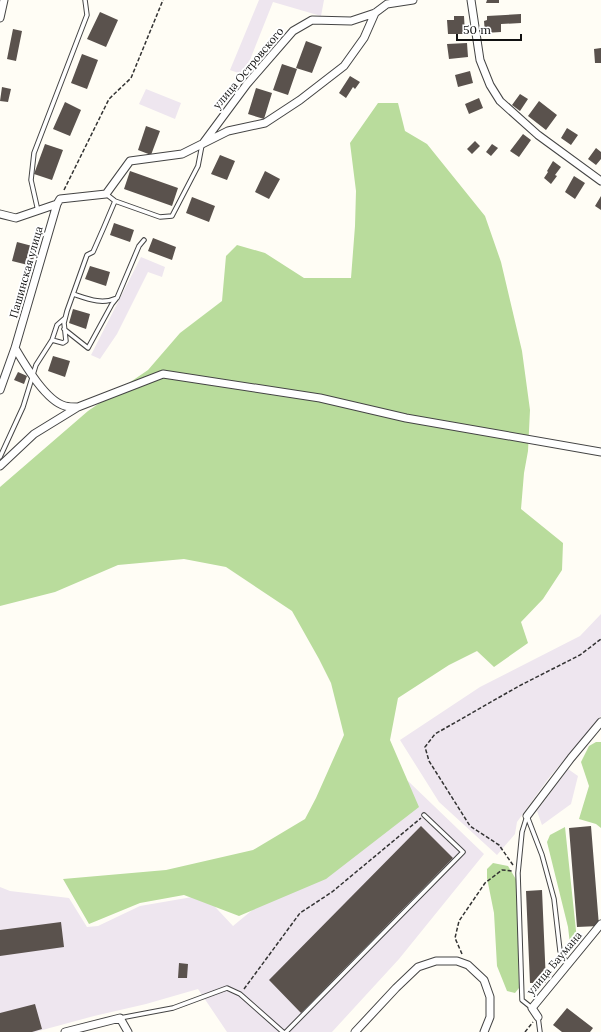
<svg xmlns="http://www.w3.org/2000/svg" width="601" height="1032" viewBox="0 0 601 1032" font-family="Lora,serif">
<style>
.industrial{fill:#eee6ef}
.forest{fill:#b9dc9c}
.building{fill:#5a524d}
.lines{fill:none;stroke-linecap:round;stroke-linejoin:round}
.lane-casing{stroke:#444;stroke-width:5.5}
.street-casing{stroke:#444;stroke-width:9}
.path{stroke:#333;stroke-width:1.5;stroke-dasharray:4 2;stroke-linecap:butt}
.lane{stroke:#fff;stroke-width:3.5}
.street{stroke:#fff;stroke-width:7}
.labels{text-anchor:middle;stroke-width:4;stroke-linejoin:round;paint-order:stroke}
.street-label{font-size:11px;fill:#111;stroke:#fff}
</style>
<rect width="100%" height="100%" fill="#fffdf5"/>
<path class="industrial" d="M259,0H324L321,16L273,2L244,75L230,70Z
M146,89L181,103L175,119L139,104Z
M141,257L165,267L162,277L148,272L117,334L100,359L91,355Z
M601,614V716L548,779L517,822L515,834L497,855L439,802L400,740L480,687L580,636Z
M568,769L578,776L571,804L542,825L537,811Z
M408,781L484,854L399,959L332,1032H227L198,989L146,1004L94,1016L35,1032H0V887L10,891L69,898L87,927L98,926L140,906L204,895L233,926Z"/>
<path class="forest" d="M378,103H398L405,131L427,144L485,216L501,262L522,351L530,410L528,451L524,473L521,509L563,543L562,570L543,599L521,622L528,643L494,667L477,651L449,665L398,698L390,740L419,807L326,879L239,916L184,895L140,903L89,924L63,879L166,870L253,850L305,819L316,798L344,735L331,683L319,659L292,611L226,567L184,559L118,565L55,592L0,606V487L88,411L148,370L180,333L222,301L226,256L237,245L265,253L304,278H351L355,226L356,191L350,143Z
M596,742H601V828L596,824L579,819L589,786L581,762L589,746Z
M565,827L577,940L570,944L568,927L547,842L550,835Z
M493,863L508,866L517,881L519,988L515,993L507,991L497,966L494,913L487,878V869Z"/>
<path class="building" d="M487,0H499V3H486Z
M100,12L118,20L106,47L87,39Z
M521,14V23L501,24V32L485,33L484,21L487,20V16Z
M454,16H464L465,34H448L447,20H454Z
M13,29L22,31L16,61L7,59Z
M306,41L322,47L312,73L296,68Z
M467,43L468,57L449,59L447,44Z
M601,48V63H595L594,49Z
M82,54L98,60L87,89L71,83Z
M282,64L297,69L288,95L273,90Z
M470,71L473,83L458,87L455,75Z
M350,76L360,82L355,89L353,87L346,98L339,93Z
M2,87L11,89L8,102L0,101Z
M256,88L272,93L264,119L248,114Z
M520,94L528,99L520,111L512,105Z
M479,98L483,108L469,114L465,104Z
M539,101L557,115L546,130L528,116Z
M65,102L81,110L70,136L53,129Z
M146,126L160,131L151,155L138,150Z
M567,128L578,135L571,145L561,138Z
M523,134L531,140L519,157L510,151Z
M475,141L480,146L472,154L467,149Z
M45,144L63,150L52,180L34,174Z
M492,144L498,148L491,156L486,152Z
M596,148L601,152V159L596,165L588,159Z
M220,155L235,161L227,180L211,174Z
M553,161L561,167L555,175L557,176L551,184L544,178L548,172L547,171Z
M130,171L178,188L172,206L124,189Z
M265,171L280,179L269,199L255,192Z
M574,176L585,183L575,199L565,192Z
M601,196V210L595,206Z
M192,197L215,206L209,222L186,213Z
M114,223L134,230L130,242L110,235Z
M153,238L176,247L172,260L148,251Z
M17,242L36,247L32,266L12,261Z
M90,266L110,272L106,286L85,279Z
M73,309L90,314L86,329L69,323Z
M53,356L70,361L65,377L48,371Z
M18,372L27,376L24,384L14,380Z
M421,826L453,858L301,1013L269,980Z
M591,826L599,926L577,927L569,828Z
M542,890L546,983H530L526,891Z
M61,922L64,947L0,956V930Z
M179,963L188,964L187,978H178Z
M35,1004L42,1029L32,1032H0V1013Z
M567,1008L593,1028L590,1032H562L553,1025Z"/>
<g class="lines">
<g class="lane-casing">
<path id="lane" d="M106,194L115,201L160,217L172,216L198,166L202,145
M38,211L31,180L34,153L87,15L85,0
M73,294C88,299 102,305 117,298L139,246L144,240
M64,329L88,348L112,304L116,299
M52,340L57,325L65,318
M0,457L23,407L36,365L52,340L63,343L66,341L64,323L67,311L87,255L93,252L104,227L115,201
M527,816L522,832L518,873L522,1000L532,1008
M527,816L542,855L554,899L560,951L567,964
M538,1017L540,1032
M120,1018L173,1008L227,988L240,994L283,1032
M286,1032L463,852L424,815"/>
</g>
<g class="street-casing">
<path id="street" d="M471,0L480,60L490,85L500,101L538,135L601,181
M0,18L4,0
M204,142L247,84L293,31L312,20L351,21L375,13L387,4L413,0
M0,214L16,218L57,204
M15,348C25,365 46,401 65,406C69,407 74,407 78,407
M0,390L15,348L57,204L60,199L106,194L130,161L182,154L228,131L265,123L300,100L344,66L364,38L375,13
M0,466L34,434L78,407L163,374L320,398L406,418L601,452
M527,816L571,758L601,722
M538,1017L532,1008L601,924
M65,1032L120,1018L128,1032
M355,1032L396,988L418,967L436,961H457L468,965L484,980L490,997V1017L484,1032"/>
</g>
<path class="path" d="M64,190L109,99L131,78L163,0
M513,865L499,845L470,826L429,761L425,747L435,734L519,686L580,655L601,639
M462,954L455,938L459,921L485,883L502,870L512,871
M244,989L300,913L332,892L421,818
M525,1032L533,1022"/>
<use href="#lane" class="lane"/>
<use href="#street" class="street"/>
</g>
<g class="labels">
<g class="street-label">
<text transform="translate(248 68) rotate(-50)" y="4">улица Островского</text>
<text transform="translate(26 272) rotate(-74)" y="4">Пашинская улица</text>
<text transform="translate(554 963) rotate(-50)" y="4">улица Баумана</text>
</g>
</g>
<path d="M457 34v6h64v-6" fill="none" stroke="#111111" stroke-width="2"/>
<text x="463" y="34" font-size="12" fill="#111111" stroke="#ffffff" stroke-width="3" paint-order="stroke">50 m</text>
</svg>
